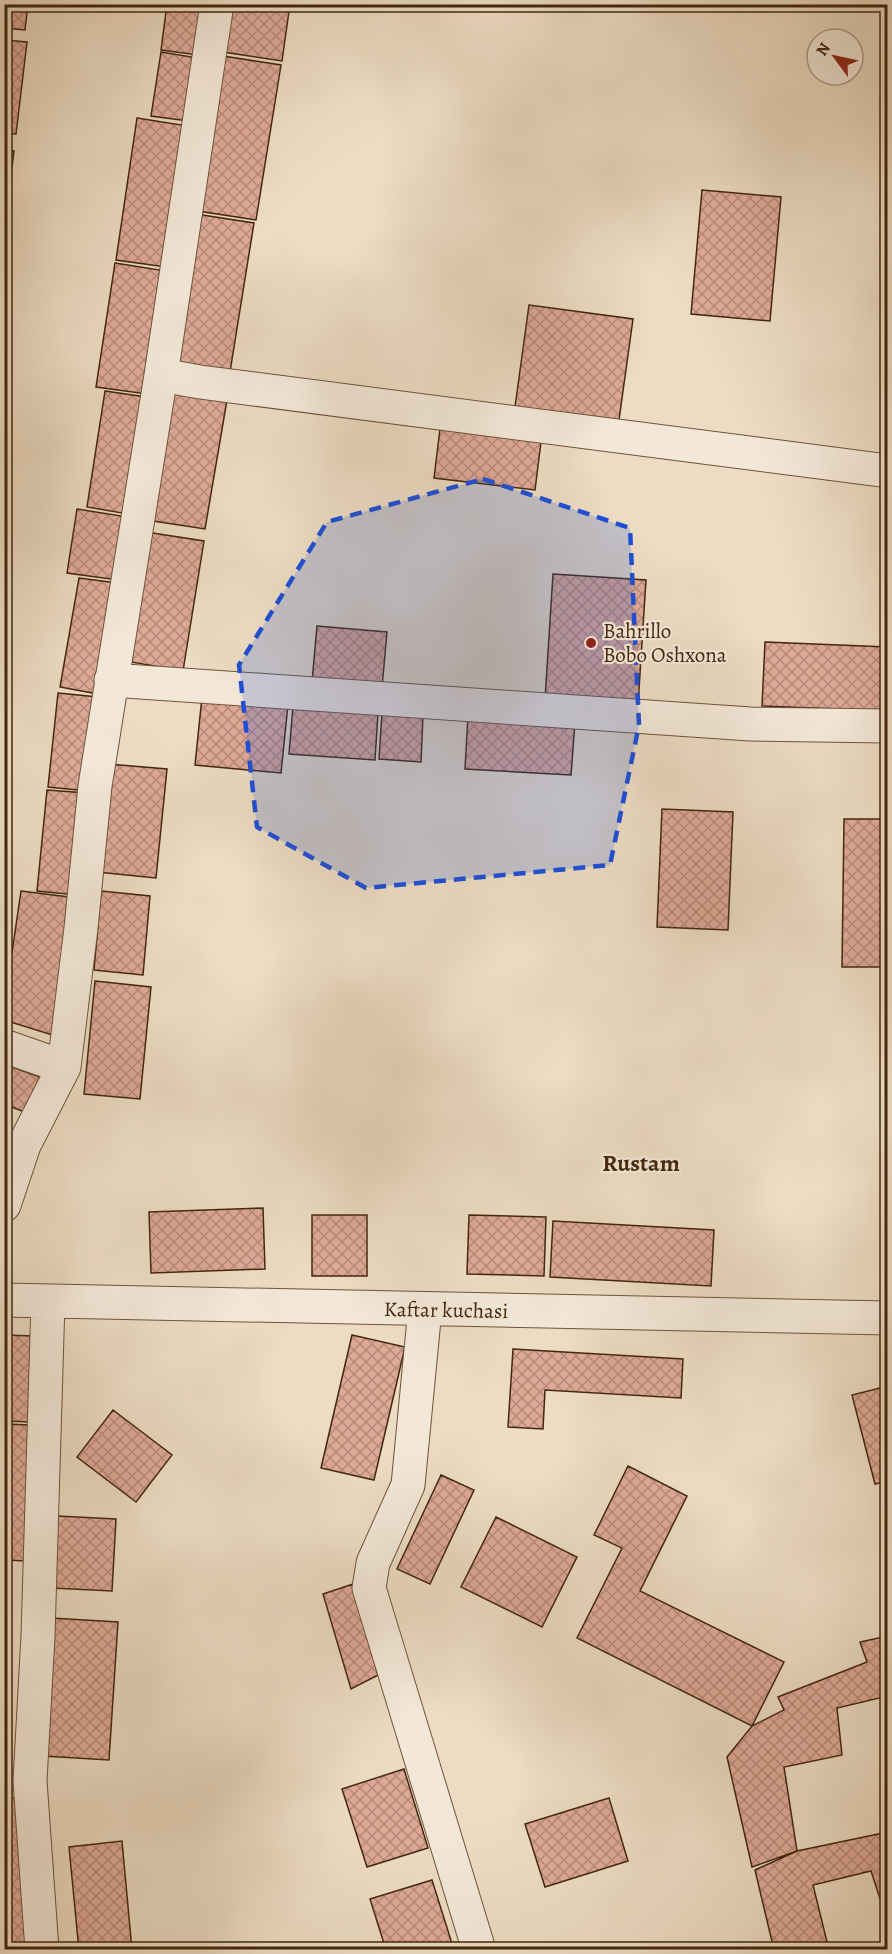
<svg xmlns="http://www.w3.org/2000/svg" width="892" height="1954" viewBox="0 0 892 1954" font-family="Alegreya,serif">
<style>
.building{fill:url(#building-cross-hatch);stroke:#43270d;stroke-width:1.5}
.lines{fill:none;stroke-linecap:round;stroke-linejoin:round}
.minor-casing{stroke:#6d543a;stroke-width:35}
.minor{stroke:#f3e8d8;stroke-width:33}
.marked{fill:#1d4ed8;fill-opacity:0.2;stroke:#1d4ed8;stroke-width:4.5;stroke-dasharray:12 8;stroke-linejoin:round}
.poi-dot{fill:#8f2418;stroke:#f3e8d8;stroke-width:2}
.labels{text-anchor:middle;stroke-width:4.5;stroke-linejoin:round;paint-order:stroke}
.poi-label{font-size:21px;fill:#43270d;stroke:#f3e8d8;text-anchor:start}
.street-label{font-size:21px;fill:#43270d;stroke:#f3e8d8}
.quarter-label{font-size:24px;font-weight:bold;fill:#43270d;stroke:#f3e8d8}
</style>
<defs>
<pattern id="building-cross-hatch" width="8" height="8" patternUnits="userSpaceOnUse" patternTransform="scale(1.5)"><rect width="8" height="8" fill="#dfa998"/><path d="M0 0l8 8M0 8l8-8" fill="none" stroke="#b68a7a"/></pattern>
</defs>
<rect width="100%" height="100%" fill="#ecdcc3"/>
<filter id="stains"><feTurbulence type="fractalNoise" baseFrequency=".00333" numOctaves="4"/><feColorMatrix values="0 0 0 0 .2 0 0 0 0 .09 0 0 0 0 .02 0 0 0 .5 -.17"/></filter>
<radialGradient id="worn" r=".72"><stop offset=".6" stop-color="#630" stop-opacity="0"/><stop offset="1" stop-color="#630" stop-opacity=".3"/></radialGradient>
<path class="building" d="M4,4H28L25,30L4,28Z
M167,4H205L198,55L161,50Z
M230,4H290L282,61L223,52Z
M4,40L27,42L16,134L4,133Z
M161,52L198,58L188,121L151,116Z
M223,56L281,65L256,220L198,211Z
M137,118L188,126L166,267L116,260Z
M4,150L14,151L4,231Z
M702,190L781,197L770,321L691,314Z
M196,214L254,223L229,378L171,369Z
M115,263L166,271L147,394L96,387Z
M529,305L633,319L618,427L514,414Z
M168,390L227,400L205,529L147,520Z
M105,391L146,397L128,514L87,507Z
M440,429L541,442L535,490L434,478Z
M77,509L128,517L118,580L67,573Z
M146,532L204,541L183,671L125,661Z
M553,574L646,580L638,705L545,699Z
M79,578L117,583L98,694L60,687Z
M317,626L387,632L382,688L312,682Z
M765,642L888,647V711L762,706Z
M58,693L98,697L87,791L48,787Z
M202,697L288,705L281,773L195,765Z
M293,706L378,713L375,760L289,754Z
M382,713L423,715L421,762L379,759Z
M468,716L575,722L571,775L465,769Z
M108,764L167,769L156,878L97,872Z
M47,790L87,793L77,895L37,891Z
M662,809L733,812L728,930L657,927Z
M844,819H888V967H842Z
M21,891L77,898L59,1037L4,1020V1007Z
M101,891L150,896L143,975L94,970Z
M95,981L151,987L140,1099L84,1094Z
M4,1064L40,1077L27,1113L4,1104Z
M263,1208L265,1269L151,1273L149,1212Z
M312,1215H367V1276H312Z
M469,1215L546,1217L544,1276L467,1274Z
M553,1221L714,1230L711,1286L550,1277Z
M4,1335L34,1336L32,1422L4,1421Z
M352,1335L405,1347L374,1480L321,1468Z
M513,1349L683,1359L681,1398L545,1390L543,1429L508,1427Z
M888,1386V1481L875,1484L852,1395Z
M113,1410L172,1455L136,1502L77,1457Z
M4,1424L31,1425L27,1561L4,1560Z
M628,1466L687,1496L640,1591L784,1662L752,1726L577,1638L622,1548L594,1535Z
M441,1475L474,1490L430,1584L397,1569Z
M57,1516L116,1519L112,1591L52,1588Z
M496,1517L577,1557L542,1627L461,1587Z
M353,1584L378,1675L351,1689L323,1594Z
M51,1618L118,1622L109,1760L43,1756Z
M888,1636V1696L837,1708L842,1755L784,1767L797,1851L752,1867L727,1757L752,1726L784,1710L778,1697L867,1662L860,1642Z
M404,1769L428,1848L367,1867L342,1789Z
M4,1798H24L32,1942L4,1945Z
M609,1798L628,1861L545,1887L525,1824Z
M888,1832V1923L871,1871L813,1885L829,1950H774L755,1870L797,1851Z
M122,1841L132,1950H79L69,1847Z
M432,1880L454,1950H386L370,1899Z"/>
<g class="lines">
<g class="minor-casing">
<path id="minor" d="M161,375L200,382L888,471
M111,680L750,724L888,726
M4,1046L64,1067
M4,1205L24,1145L64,1067L81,928L95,786L161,375L217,4
M4,1300L888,1318
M425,1309L408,1485L373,1563L369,1588L479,1950
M42,1950L30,1781L38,1636L48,1301"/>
</g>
<use href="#minor" class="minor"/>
</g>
<path class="marked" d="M483,479L630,528L639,725L610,865L366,888L257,827L239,665L327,522Z"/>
<circle class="poi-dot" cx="591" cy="643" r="6"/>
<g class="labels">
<g class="poi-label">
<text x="603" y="638">Bahrillo<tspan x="603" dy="24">Bobo Oshxona</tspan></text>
</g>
<g class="street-label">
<text transform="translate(446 1310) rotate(1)" y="7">Kaftar kuchasi</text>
</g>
<g class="quarter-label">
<text x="641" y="1171">Rustam</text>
</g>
</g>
<rect width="892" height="1954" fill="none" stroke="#ecdcc3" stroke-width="24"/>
<rect x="6" y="6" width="880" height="1942" fill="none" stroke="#43270d" stroke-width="3"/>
<rect x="12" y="12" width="868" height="1930" fill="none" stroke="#43270d" stroke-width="1.5"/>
<g transform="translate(835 57) rotate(303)"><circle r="28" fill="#f3e8d8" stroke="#ad9b87" stroke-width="1.5"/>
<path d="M0-4.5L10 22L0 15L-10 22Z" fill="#8f2418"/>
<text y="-9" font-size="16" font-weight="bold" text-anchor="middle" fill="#43270d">N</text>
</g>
<rect width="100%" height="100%" filter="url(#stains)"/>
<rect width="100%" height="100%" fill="url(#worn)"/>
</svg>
